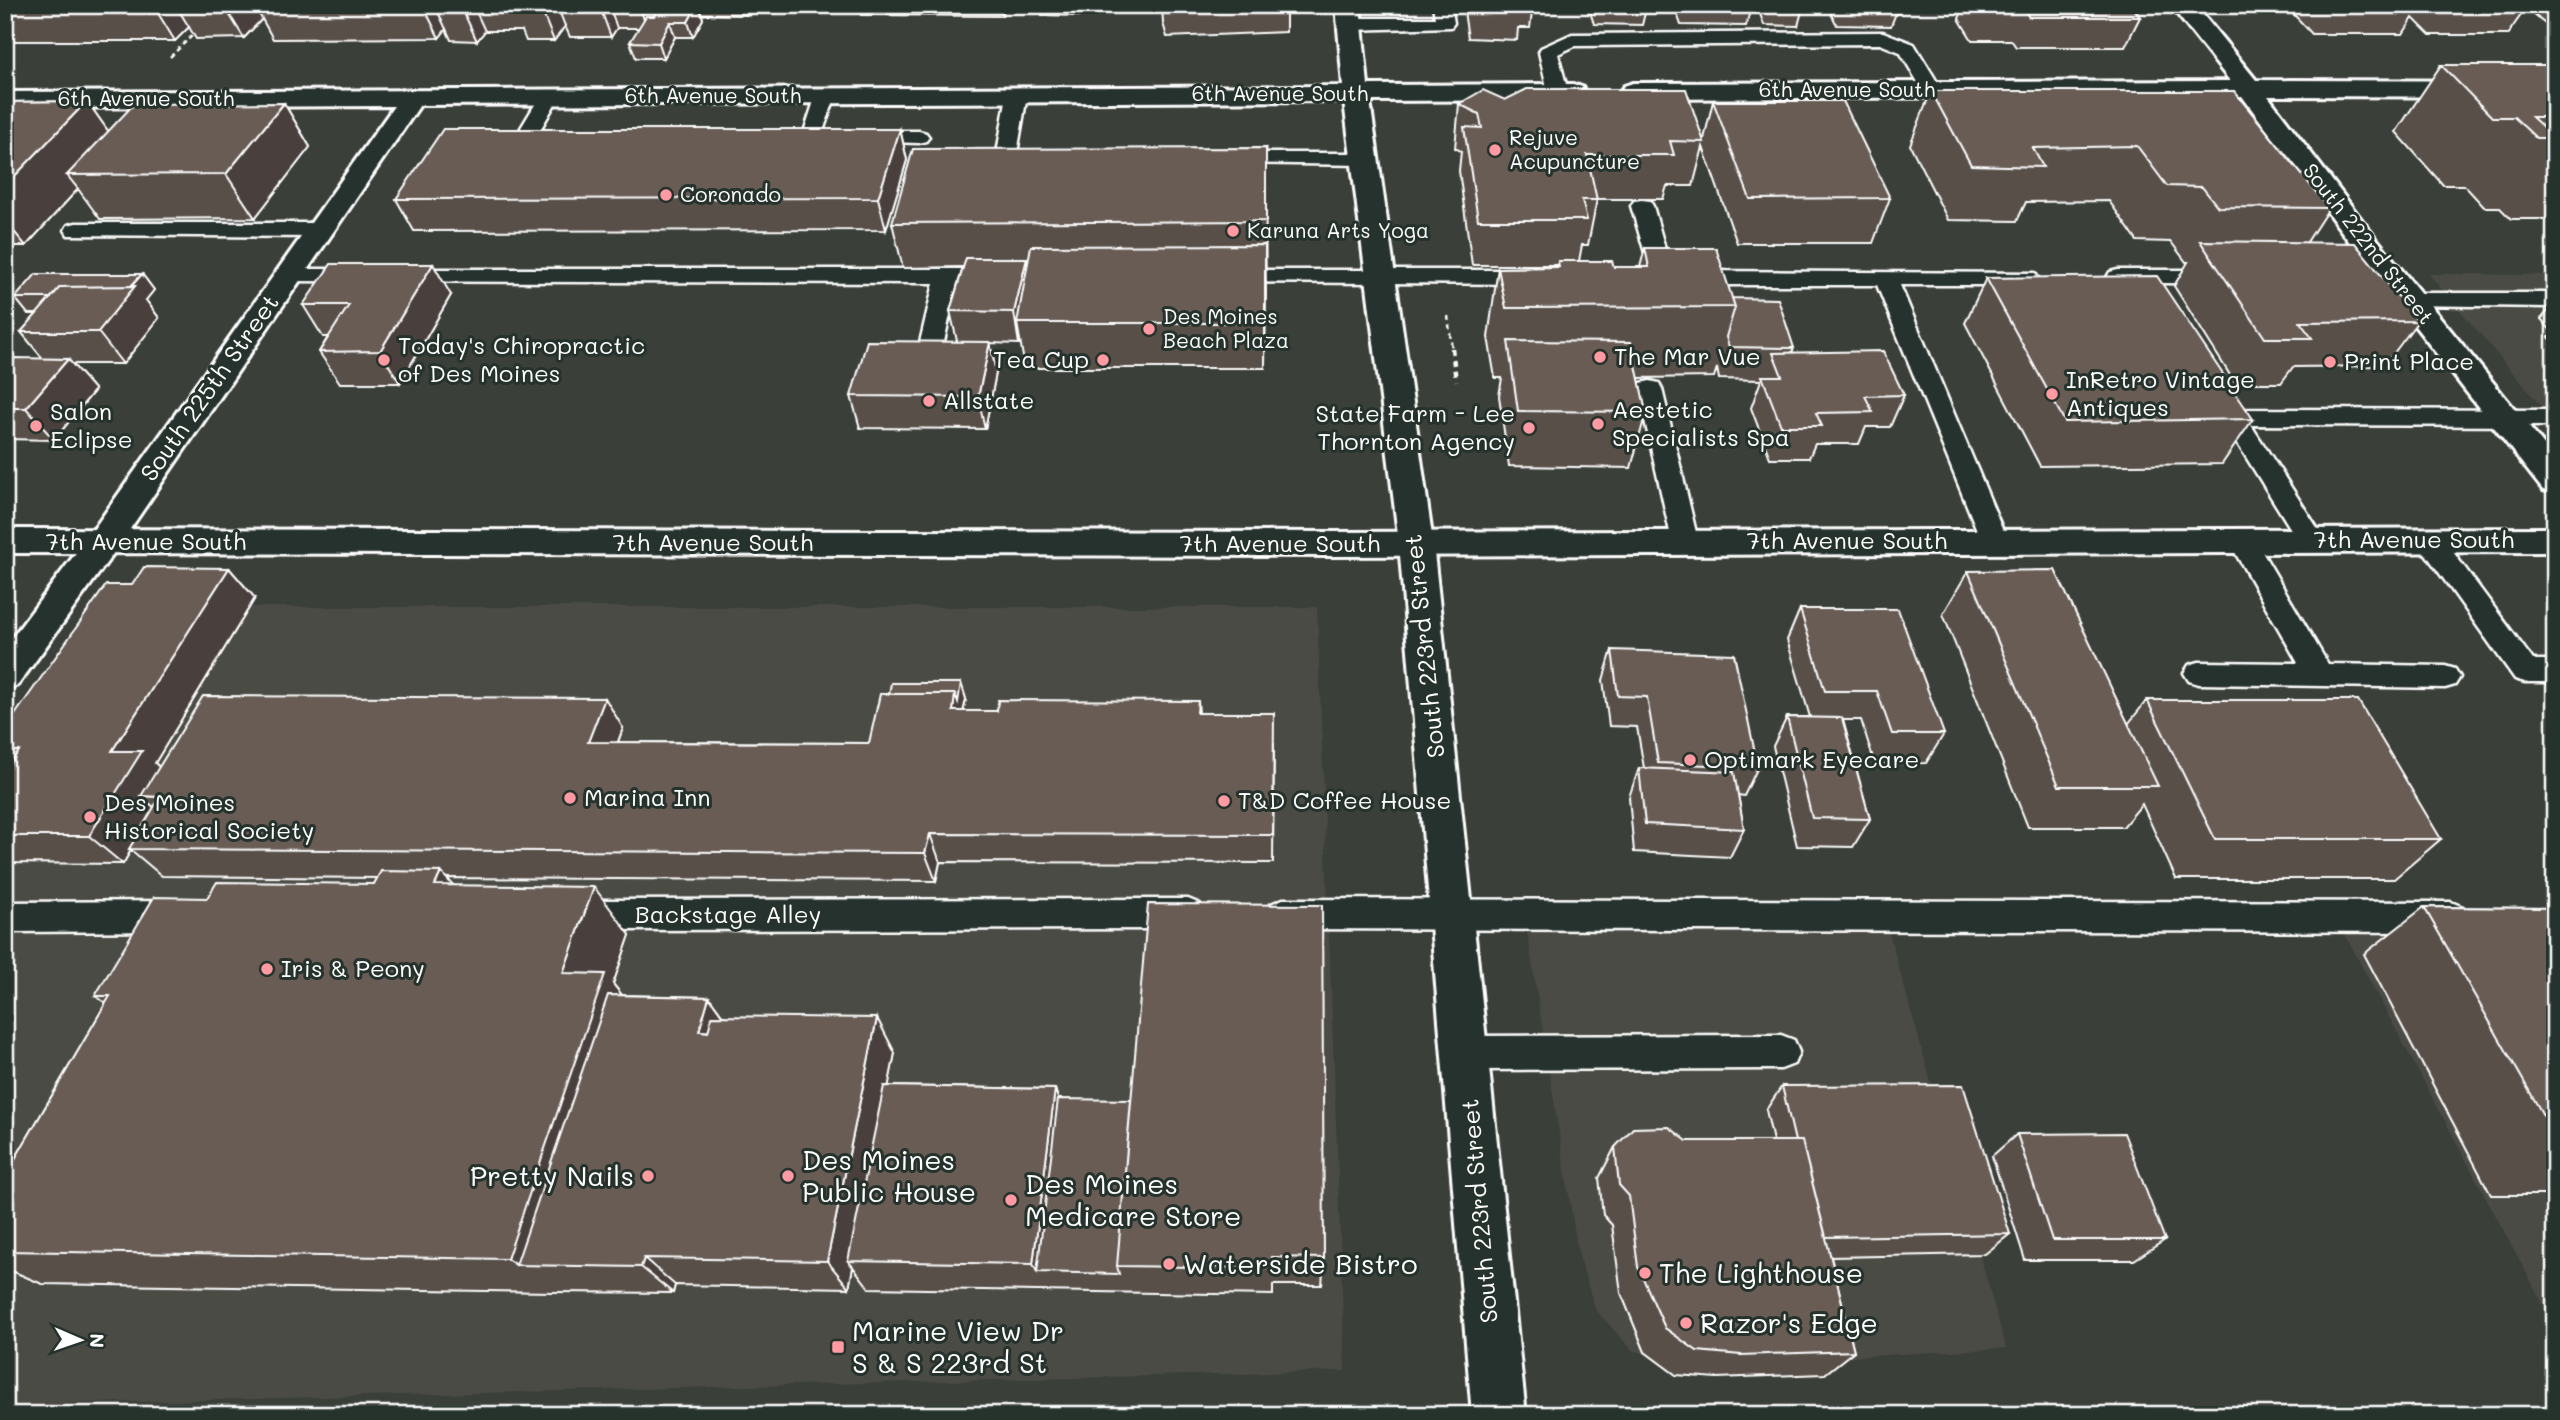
<svg xmlns="http://www.w3.org/2000/svg" width="2560" height="1420" viewBox="0 0 2560 1420" font-family="Mali,sans-serif">
<style>
.built{fill:#4c4c45}
.lines{fill:none;stroke-linecap:round;stroke-linejoin:round}
.service-casing{stroke:#fff;stroke-width:5}
.minor-casing{stroke:#fff;stroke-width:6}
.tertiary-casing{stroke:#fff;stroke-width:6}
.secondary-casing{stroke:#fff;stroke-width:6}
.path-far1{stroke:#fff;stroke-width:2.5;stroke-dasharray:5 3.5;stroke-linecap:butt}
.path{stroke:#fff;stroke-width:4.5;stroke-dasharray:6 5;stroke-linecap:butt}
.service{fill:#26332d;fill-rule:evenodd}
.minor{fill:#26332d;fill-rule:evenodd}
.tertiary{fill:#26332d;fill-rule:evenodd}
.secondary{fill:#26332d;fill-rule:evenodd}
.wall{fill:#594f49;stroke:#fff;stroke-width:2}
.shaded-wall{fill:#49403c;stroke:#fff;stroke-width:2}
.building{fill:#685c55;stroke:#fff;stroke-width:2}
.poi-dot{fill:#ff9aa2;stroke:#26332d;stroke-width:2.5}
.labels{text-anchor:middle;stroke-width:6;stroke-linejoin:round;paint-order:stroke}
.far-street-label{font-size:21px;fill:#fff;stroke:#26332d}
.far-poi-label{font-size:21px;fill:#fff;stroke:#26332d;text-anchor:start}
.poi-label{font-size:24px;fill:#fff;stroke:#26332d;text-anchor:start}
.street-label{font-size:24px;fill:#fff;stroke:#26332d}
.near-poi-label{font-size:28px;fill:#fff;stroke:#26332d;text-anchor:start}
</style>
<rect width="100%" height="100%" fill="#3a3f39"/>
<filter id="ink" filterUnits="userSpaceOnUse"><feTurbulence type="fractalNoise" baseFrequency=".0143" numOctaves="2"/><feDisplacementMap in="SourceGraphic" scale="14" xChannelSelector="R" yChannelSelector="G"/><feConvolveMatrix kernelMatrix="1 2 1 2 8 2 1 2 1" color-interpolation-filters="sRGB"/></filter>
<g filter="url(#ink)">
<path class="built" d="M2429,274L2555,275V422Z
M130,607H1317L1345,1371L5,1405V785Z
M1527,931L1889,933L2006,1348L1687,1366L1632,1350L1595,1309L1578,1252Z
M2345,934L2555,937V1326L2366,974Z"/>
<g class="lines">
<g class="service-casing">
<path id="service" d="M1433,5H1451L1454,23L1451,27L1350,30L1341,24L1350,18H1435Z
M1883,32L1914,44L1942,90L1939,94H1925L1900,52L1880,44L1575,46L1558,54L1568,92L1558,98L1548,92L1539,52L1541,48L1572,34Z
M826,89L836,95L819,142L773,141L770,137L773,133L804,132L816,95Z
M1017,89L1027,95L1017,153L1042,155L1045,159L1042,163H999L996,159L1007,95Z
M549,91L559,97L540,130L565,132L568,136L565,140H519L516,136L542,93Z
M861,131H919L926,133L929,137L926,141L919,143L854,141L851,137L854,133Z
M1225,153H1365L1372,155L1375,159L1372,163L1365,165L1218,163L1215,159L1218,155Z
M1642,200L1650,201L1653,206L1673,277L1676,273L1684,271L2035,273L2038,278L2035,283L2027,285H1900L2007,540L2004,547L1994,550L1984,547L1981,540L1877,285H1684L1676,283L1673,278L1670,283H1654L1631,206L1634,201Z
M76,223H320L328,225L331,230L328,235L320,237L68,235L65,230L68,225Z
M287,269H1001L1009,271L1012,276L1009,281L957,283L941,355L937,360L929,363L921,360L917,355L934,283L279,281L276,276L279,271Z
M1226,270H1537L1545,272L1548,277L1545,282L1537,284L1218,282L1215,277L1218,272Z
M2118,270H2219L2227,272L2230,277L2227,282L2219,284L2110,282L2107,277L2110,272Z
M2411,293H2555V307L2403,305L2400,300L2403,295Z
M1650,381L1659,383L1662,389L1698,541L1695,548L1685,551L1675,548L1672,541L1638,389L1641,383Z
M2222,391L2231,393L2240,409L2555,410V426L2251,425L2325,540L2322,547L2312,550L2302,547L2210,399L2213,393Z
M2241,530L2251,533L2328,664L2445,666L2455,669L2460,677L2455,685L2445,688L2199,684L2189,681L2184,673L2189,665L2199,662L2298,663L2228,540L2231,533Z
M2429,530L2439,533L2533,660H2555V682H2525L2515,679L2416,540L2419,533Z
M1188,899L1200,904L1205,914L1200,924L1188,929L576,930L564,925L559,915L564,905L576,900Z
M1283,899L2451,902L2463,907L2468,917L2463,927L2451,932L1283,929L1271,924L1266,914L1271,904Z
M183,901L195,906L200,916L195,926L183,931L5,932V902Z
M1781,1035L1794,1040L1799,1052L1794,1064L1781,1069L1465,1070L1452,1065L1447,1053L1452,1041L1465,1036Z"/>
</g>
<g class="minor-casing">
<path id="minor" d="M1336,5H1360L1368,85L1573,84L1582,87L1586,92L1582,97L1573,100L1370,101L1433,543L1428,552L1416,555L1404,552L1399,543L1344,101L420,105L115,551L18,685L5,690V647L91,533L394,106L5,108V92L1343,86Z
M2170,5H2195L2256,80L2555,81V97L2268,96L2371,232L2555,459V493L2543,490L2351,244L2242,96L1633,99L1624,96L1620,91L1624,86L1633,83L2230,81Z"/>
</g>
<g class="tertiary-casing">
<path id="tertiary" d="M1416,531L1428,534L1433,543L1526,1415H1472L1399,543L1404,534Z"/>
</g>
<g class="secondary-casing">
<path id="secondary" d="M2555,528V552L1332,556L5,553V529L1332,532Z"/>
</g>
<path class="path-far1" d="M170,57L197,31
M1448,316L1452,350"/>
<path class="path" d="M1452,348L1456,381"/>
<use href="#service" class="service"/>
<use href="#minor" class="minor"/>
<use href="#tertiary" class="tertiary"/>
<use href="#secondary" class="secondary"/>
</g>
<path class="wall" d="M5,5H755L750,15L702,14L703,19L693,37H675L664,58H636L630,42L639,28H617L611,37H570L565,26L554,41H526L522,31H485L477,41L451,40L446,29L439,38L273,39L262,19L244,38L196,39L189,27L175,41H5Z
M773,5H856L854,11H775Z
M858,5H1005L1002,16L861,15Z
M1041,5H1114L1113,11H1080L1079,16L1042,15Z
M1162,5H1286V32L1167,37L1163,23Z
M1463,5H1533L1530,28H1518L1517,40L1468,38Z
M1565,5H1657L1656,13H1645L1642,25L1594,24L1589,9L1566,8Z
M1674,5H1901L1899,13H1896L1891,26L1837,25L1830,12L1802,11L1798,26L1764,25L1759,11H1750L1746,26L1681,25Z
M1964,5H2131L2140,17L2125,47H2016L2011,40H1972L1959,19Z
M2285,5H2555V29H2551L2526,8L2507,35H2430L2413,18L2403,34H2312Z
M2441,65H2555V219H2511L2499,207H2484L2464,185H2443L2396,132Z
M1931,91H2234L2329,208L2307,242L2418,321L2384,366L2293,367L2281,383H2235L2174,286L2188,262H2186L2171,242L2137,241L2109,201L2026,202L2017,221L1948,220L1910,145Z
M1505,100L1704,139L1713,101L1890,198L1873,243H1737L1703,147L1693,186H1667L1663,199H1597L1588,245H1582L1579,261L1614,267H1640L1645,248L1732,298L1794,348L1792,352L1904,395L1890,427H1866L1859,444H1815L1809,458H1770L1751,408L1761,380L1719,379L1717,368L1714,377L1638,378L1646,412L1631,468L1509,466L1499,396L1502,378H1495L1488,337L1498,268L1557,267L1558,265H1472L1459,171L1461,151L1455,148L1459,104Z
M87,101L108,131L284,103L310,147L255,218L100,219L78,189L26,246H5V102Z
M900,129L907,160L886,230L414,231L396,199Z
M1266,148L1265,368H1025L1020,340L1019,344L990,343L996,373L985,429L860,428L851,396L957,341L950,311L963,267L903,268L892,223Z
M142,274L154,290L146,300L159,318L123,364H72L95,390L54,440L5,439V369L43,359L21,332L37,314H28L15,298Z
M1986,278L2253,419L2222,464L2040,466L1965,323Z
M451,295L400,383H340L319,352L328,337H323L303,305Z
M2555,303V344L2549,337L2553,333L2541,319Z
M229,568L255,598L155,763L159,767L623,728L618,742L869,743L889,694L961,683L966,699L963,711H997L1198,701L1199,713L1274,743L1273,863L940,862L936,881L447,878L453,885L630,935L613,984L622,995L709,997L723,1016L895,1053L888,1086L1055,1089L1058,1099L1324,1258L1322,1285H1273V1295L869,1288L853,1267L849,1288L675,1285L673,1293L554,1292L42,1284L5,1268V1176L106,1003L95,996L207,898L374,884L378,878L162,876L131,850L123,864L5,863V771L8,767L5,764V729L132,585Z
M1968,571L2128,724L2147,700L2441,839L2394,879H2176L2142,804L2123,827H2028L1943,614Z
M1800,609L1944,734L1926,763L1875,764L1861,720H1843L1870,819L1853,847L1797,846L1773,746L1787,717H1810L1787,640Z
M1612,650L1758,767L1744,796L1738,795L1744,829L1730,857L1634,852L1629,797L1639,768H1644L1637,727L1609,726L1603,680Z
M2424,907L2555,908V1195H2491L2364,954Z
M1782,1086L2010,1234L1985,1254L1831,1257L1854,1351L1825,1374L1717,1378L1676,1375L1645,1352L1621,1293L1612,1225L1603,1215L1599,1178L1615,1147L1687,1141H1773L1766,1110Z
M2017,1134L2165,1240L2134,1260H2025L1992,1156Z"/>
<path class="shaded-wall" d="M153,5H211L178,9L189,27L175,41Z
M230,5H254L262,19L244,38L226,9Z
M423,5H464L437,10L446,29L439,38Z
M468,5H473L485,31L477,41L463,11Z
M546,5H579L558,8L565,26L554,41L542,11Z
M601,5H609L617,28L611,37L600,7Z
M639,5H662L647,28Z
M697,5H699L703,19L693,37L688,22Z
M747,5H755L750,15Z
M1001,5H1005L1002,16Z
M670,22L675,37L664,58L659,43Z
M87,101L118,145L67,175L78,189L26,246L5,221V186Z
M284,103L310,147L255,218L226,174Z
M900,129L907,160L886,230L878,198Z
M1265,245L1266,290L1265,368Z
M1027,258L1032,290L1017,323L1020,340L1019,344L1014,312Z
M433,264L451,295L400,383L380,351Z
M142,274L154,290L146,300L159,318L123,364L98,332L121,298Z
M990,342L996,373L985,429L978,397Z
M68,359L95,390L54,440L26,408Z
M229,568L255,598L155,763L173,780L160,797L141,796L156,809L129,849L131,850L123,864L89,836L112,751Z
M961,683L966,699L962,717L953,711L955,694Z
M605,698L623,728L607,771L588,742Z
M930,834L940,862L936,881L925,853Z
M441,872L484,920L435,885Z
M594,887L630,935L613,984L641,1019L516,1265L507,1259L563,973Z
M709,997L735,1033L699,1031Z
M877,1018L895,1053L854,1261H848L853,1267L849,1288L827,1261Z
M1055,1089L1065,1122L1037,1272L1033,1264Z
M644,1258L675,1285L673,1293L641,1267Z"/>
<path class="building" d="M181,5H230L226,9H178Z
M441,5H468L463,11L437,10Z
M518,5H546L542,11H513Z
M559,5H601L600,7L558,8Z
M660,5H697L688,22H670L659,43L630,42L646,16H654Z
M1981,5H2131L2140,17H2029L2024,10H1984Z
M2441,65H2555V117H2532L2544,128H2555V141L2552,138H2536L2514,117H2492Z
M1527,89H1686L1704,142L1670,141L1674,155H1587L1597,200H1582L1587,220H1478L1464,127L1482,128L1479,114L1459,104L1483,90L1505,100Z
M1931,91H2234L2329,208L2218,207L2202,187L2167,186L2137,146L2033,148L2043,167L1971,165Z
M87,101L5,186V102Z
M1713,101H1843L1890,198L1750,199Z
M284,103L226,174L67,175L134,104Z
M443,129H900L878,198L396,199Z
M1266,148V221L892,223L913,149Z
M2200,241L2355,243L2418,321L2300,322L2312,338H2265Z
M1265,245V323H1017L1031,246Z
M1645,248H1716L1735,307L1506,308L1498,268L1559,267L1558,261H1612L1614,267H1649Z
M966,258H1027L1014,312L950,311Z
M331,264H433L380,351L319,352L349,305H303Z
M36,274H142L131,286L60,287L51,298H15Z
M2157,276L2253,419L2065,422L1986,278Z
M135,286L98,332H21L60,287Z
M1732,298L1778,299L1794,348L1729,347L1726,337L1735,307Z
M867,341L990,342L978,397L851,396Z
M1508,341L1631,342L1646,412L1518,411Z
M1883,351L1904,395L1865,396L1873,412L1816,413L1822,426H1781L1762,376H1782L1773,353Z
M15,358L68,359L26,408H5V369Z
M144,567L229,568L112,751H142L89,836H5V771L19,751H5V729L106,585H132Z
M2055,570L2158,786H2059L1968,571Z
M1800,609H1898L1944,734H1892L1877,691H1825Z
M1612,650L1734,654L1758,767L1658,763L1647,697L1618,696Z
M891,683H961L958,702L955,694H889Z
M880,694H955L953,711H997L998,700L1198,701L1197,713H1274L1273,835L930,834L925,853L129,849L160,797L141,796L203,696L605,698L588,742L869,743Z
M2147,700H2358L2441,839H2215Z
M1787,717L1842,718L1870,819L1812,818Z
M1639,768L1734,772L1744,829L1645,824Z
M381,871L441,872L435,885L594,887L563,973L605,974L507,1259L5,1251V1176L110,996H95L154,897L207,898L217,882L374,884Z
M1148,904L1322,905L1324,1258L1272,1257L1273,1268L1117,1266Z
M2424,907L2555,908V1136Z
M608,995L709,997L699,1031L708,1032L712,1016L877,1018L827,1261L644,1258L641,1267L516,1265Z
M1963,1085L2010,1234L1826,1237L1802,1141H1795L1782,1086Z
M884,1086L1055,1089L1033,1264L848,1261Z
M1058,1099L1131,1100L1117,1266L1119,1274L1037,1272Z
M1669,1127L1687,1141H1802L1854,1351L1741,1355L1697,1351L1665,1328L1638,1267L1629,1196L1619,1185L1615,1147L1633,1128Z
M2124,1133L2165,1240H2052L2017,1134Z"/>
</g>
<g class="poi-dot">
<circle cx="1495" cy="150" r="7"/>
<circle cx="666" cy="195" r="7"/>
<circle cx="1233" cy="231" r="7"/>
<circle cx="1149" cy="329" r="7"/>
<circle cx="1600" cy="357" r="7"/>
<circle cx="384" cy="360" r="7"/>
<circle cx="1103" cy="360" r="7"/>
<circle cx="2330" cy="362" r="7"/>
<circle cx="2052" cy="394" r="7"/>
<circle cx="929" cy="401" r="7"/>
<circle cx="1598" cy="424" r="7"/>
<circle cx="36" cy="426" r="7"/>
<circle cx="1529" cy="428" r="7"/>
<circle cx="1690" cy="760" r="7"/>
<circle cx="570" cy="798" r="7"/>
<circle cx="1224" cy="801" r="7"/>
<circle cx="90" cy="817" r="7"/>
<circle cx="267" cy="969" r="7"/>
<circle cx="648" cy="1176" r="7"/>
<circle cx="788" cy="1176" r="7"/>
<circle cx="1011" cy="1200" r="7"/>
<circle cx="1169" cy="1264" r="7"/>
<circle cx="1645" cy="1273" r="7"/>
<circle cx="1686" cy="1323" r="7"/>
<rect x="831" y="1340" width="14" height="14" rx="3.5"/>
</g>
<g class="labels">
<g class="far-street-label">
<text x="1847" y="97">6th Avenue South</text>
<text x="1280" y="101">6th Avenue South</text>
<text x="713" y="103">6th Avenue South</text>
<text x="146" y="106">6th Avenue South</text>
<text transform="translate(2368 244) rotate(52)" y="7">South 222nd Street</text>
</g>
<g class="far-poi-label">
<text x="1509" y="145">Rejuve<tspan x="1509" dy="24">Acupuncture</tspan></text>
<text x="680" y="202">Coronado</text>
<text x="1247" y="238">Karuna Arts Yoga</text>
<text x="1163" y="324">Des Moines<tspan x="1163" dy="24">Beach Plaza</tspan></text>
</g>
<g class="poi-label">
<text x="398" y="354">Today's Chiropractic<tspan x="398" dy="28">of Des Moines</tspan></text>
<text x="1614" y="365">The Mar Vue</text>
<text x="1089" y="368" text-anchor="end">Tea Cup</text>
<text x="2344" y="370">Print Place</text>
<text x="2066" y="388">InRetro Vintage<tspan x="2066" dy="28">Antiques</tspan></text>
<text x="943" y="409">Allstate</text>
<text x="1612" y="418">Aestetic<tspan x="1612" dy="28">Specialists Spa</tspan></text>
<text x="50" y="420">Salon<tspan x="50" dy="28">Eclipse</tspan></text>
<text x="1515" y="422" text-anchor="end">State Farm - Lee<tspan x="1515" dy="28">Thornton Agency</tspan></text>
<text x="1704" y="768">Optimark Eyecare</text>
<text x="584" y="806">Marina Inn</text>
<text x="1238" y="809">T&amp;D Coffee House</text>
<text x="104" y="811">Des Moines<tspan x="104" dy="28">Historical Society</tspan></text>
<text x="281" y="977">Iris &amp; Peony</text>
</g>
<g class="street-label">
<text transform="translate(210 388) rotate(-55)" y="8">South 225th Street</text>
<text x="2414" y="548">7th Avenue South</text>
<text x="1847" y="549">7th Avenue South</text>
<text x="146" y="550">7th Avenue South</text>
<text x="713" y="551">7th Avenue South</text>
<text x="1280" y="552">7th Avenue South</text>
<text transform="translate(1425 646) rotate(-96)" y="8">South 223rd Street</text>
<text x="728" y="923">Backstage Alley</text>
<text transform="translate(1480 1211) rotate(-95)" y="8">South 223rd Street</text>
</g>
<g class="near-poi-label">
<text x="802" y="1170">Des Moines<tspan x="802" dy="32">Public House</tspan></text>
<text x="634" y="1186" text-anchor="end">Pretty Nails</text>
<text x="1025" y="1194">Des Moines<tspan x="1025" dy="32">Medicare Store</tspan></text>
<text x="1183" y="1274">Waterside Bistro</text>
<text x="1659" y="1283">The Lighthouse</text>
<text x="1700" y="1333">Razor's Edge</text>
<text x="852" y="1341">Marine View Dr<tspan x="852" dy="32">S &amp; S 223rd St</tspan></text>
</g>
</g>
<rect width="2560" height="1420" fill="none" stroke="#26332d" stroke-width="28"/>
<rect x="14" y="14" width="2532" height="1392" fill="none" stroke="#fff" stroke-width="2.5" filter="url(#ink)"/>
<g transform="translate(80 1340) rotate(92)" stroke="#26332d" stroke-width="5" paint-order="stroke">
<path d="M0-5L12 26L0 18L-12 26Z" fill="#ffffff"/>
<text y="-10" font-size="19" font-weight="bold" text-anchor="middle" fill="#ffffff">N</text>
</g>
</svg>
